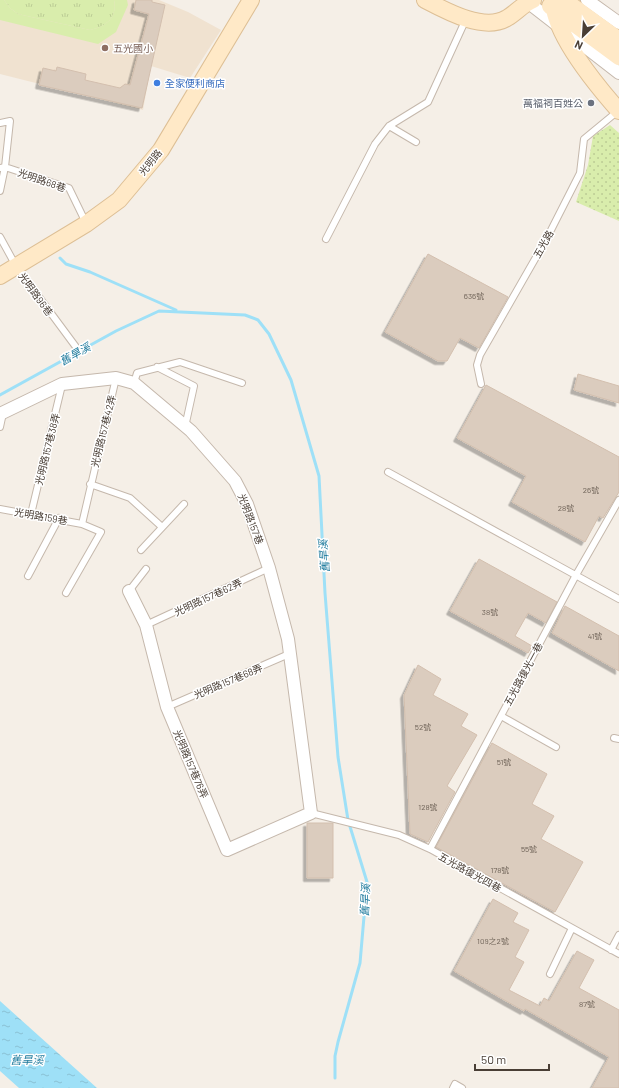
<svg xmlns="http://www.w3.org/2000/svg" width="619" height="1088" viewBox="0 0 619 1088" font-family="Barlow,'Noto Sans TC',sans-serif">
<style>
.education{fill:#f0e2d0}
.grass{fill:url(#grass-tufts)}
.park{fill:url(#park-dots)}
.pitch{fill:#d9edac}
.water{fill:url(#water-ripples)}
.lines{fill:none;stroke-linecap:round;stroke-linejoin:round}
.stream{stroke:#9ee0f7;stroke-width:3}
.building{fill:#dbccbe;stroke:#d3bfae;filter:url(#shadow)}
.lane-casing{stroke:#c5b8ac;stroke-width:8}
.street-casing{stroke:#c5b8ac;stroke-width:14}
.secondary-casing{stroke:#ddbf95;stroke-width:18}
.lane{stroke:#fff;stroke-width:6}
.street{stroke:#fff;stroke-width:12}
.secondary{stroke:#ffe9c7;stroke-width:16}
.education-dot{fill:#8d6e63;stroke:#fff;stroke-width:1.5}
.shop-dot{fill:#3f7fe0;stroke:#fff;stroke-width:1.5}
.worship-dot{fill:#6b7280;stroke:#fff;stroke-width:1.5}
.labels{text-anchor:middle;stroke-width:3;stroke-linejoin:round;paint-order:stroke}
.number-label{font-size:8px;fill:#6e6257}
.education-label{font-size:10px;fill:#785e54;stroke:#fff;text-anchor:start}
.shop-label{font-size:10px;fill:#366cbe;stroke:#fff;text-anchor:start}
.worship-label{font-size:10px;fill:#5b616d;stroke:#fff;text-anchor:end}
.street-label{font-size:10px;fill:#493e35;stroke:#fff}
.water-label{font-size:11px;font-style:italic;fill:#1f7b9d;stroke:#fff}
</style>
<defs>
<pattern id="grass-tufts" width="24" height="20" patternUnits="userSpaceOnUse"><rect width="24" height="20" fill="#d9edac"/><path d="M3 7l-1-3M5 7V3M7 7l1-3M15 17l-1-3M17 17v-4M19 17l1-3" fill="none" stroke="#bccc95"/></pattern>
<pattern id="park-dots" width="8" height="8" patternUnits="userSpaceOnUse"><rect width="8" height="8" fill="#d9edac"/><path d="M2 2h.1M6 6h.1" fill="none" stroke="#bccc95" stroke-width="1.8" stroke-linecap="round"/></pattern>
<pattern id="water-ripples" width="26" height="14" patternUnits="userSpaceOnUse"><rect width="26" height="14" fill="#9ee0f7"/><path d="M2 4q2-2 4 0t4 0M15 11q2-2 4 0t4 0" fill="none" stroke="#8ac1d4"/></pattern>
<filter id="shadow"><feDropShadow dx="-3.5" dy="3.5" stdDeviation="0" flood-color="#0004"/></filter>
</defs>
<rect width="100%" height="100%" fill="#f5efe7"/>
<path class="education" d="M0,0H159L188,12L221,30L190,78L151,66L143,110L0,74Z"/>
<path class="grass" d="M4,0H114C118,18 105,27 90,30L18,14L10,8Z"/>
<path class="park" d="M610,125L619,133V221L576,202L588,165L593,136Z"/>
<path class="pitch" d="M0,0H4L10,8L18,14L90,30C105,27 118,18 114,0H127L128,5L116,32L98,44L0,20Z"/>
<path class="water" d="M0,1001L97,1088H19L0,1071Z"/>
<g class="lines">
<path class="stream" d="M60,258L66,264L90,272L176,310
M0,395L116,331L159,311L245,315L258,320L269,334L291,380L319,476L325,593L338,757L348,820L367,882L360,963L338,1042L335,1056V1078"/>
</g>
<path class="building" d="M136,0H152V2L165,5L142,108L39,85L43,68L56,71L57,67L86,74L85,80L120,88L125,84L130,85L149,14L134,10Z
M428,254L508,297L479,348L460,338L447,361H438L385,332Z
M578,374L619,386V403L574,390Z
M486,385L619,457V492L603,518L599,516L585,542L512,502L526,476L457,438Z
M479,559L557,602L546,623L528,613L515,636L532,646L528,653L450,611Z
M565,606L619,636V671L552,633Z
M418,665L441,679L433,695L468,714L461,726L477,735L447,786L455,792L428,842L410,834L404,695Z
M492,743L547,774L532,804L554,816L541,839L583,862L555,912L436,847Z
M307,823H333V878H307Z
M493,899L518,913L513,922L529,930L515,957L524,962L509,990L540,1006L544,998L549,1001L577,951L594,960L579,988L619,1010V1088H592L609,1057L525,1009L524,1011L506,1001L454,971Z"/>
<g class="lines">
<g class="lane-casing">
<path id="lane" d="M0,123L10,121L5,167L0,191
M389,126L416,142
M0,168L5,167L69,188L86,223
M0,237L16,266L76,347
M326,239L375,144L389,126L428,102L466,19
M157,367L194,386L185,427
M134,383L137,373L180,362L242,383
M481,384L477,365L480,355L547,238L580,173L584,139L618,111
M0,427L3,413
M388,472L619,599
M90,484L130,498L162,527
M0,509L82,524L101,532L66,593
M31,514L62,385
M82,524L116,378
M141,550L184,504
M28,576L59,518
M129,591L146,569
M146,625L269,568
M167,707L289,654
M501,716L556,747
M614,738L619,739
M311,813L399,835L430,849L619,954
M430,849L576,575L619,500
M611,950L619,935
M550,974L572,928
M453,1088L455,1084L462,1088"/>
</g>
<g class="street-casing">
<path id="street" d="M525,0L619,73
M587,0L619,23
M0,414L62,384L116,378L134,383L191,431L235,481L247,504L269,568L288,639L311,813L227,850L167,707L146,625L129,591"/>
</g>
<g class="secondary-casing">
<path id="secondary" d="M425,0C446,11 484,32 507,18C516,13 523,4 533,0
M553,0C553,33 597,86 619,111
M564,0L619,40
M550,6L619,57
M0,276L86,224L119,200L161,150L251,0"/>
</g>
<use href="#lane" class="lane"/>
<use href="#street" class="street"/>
<use href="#secondary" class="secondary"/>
</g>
<circle class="education-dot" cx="105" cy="48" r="4"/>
<circle class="shop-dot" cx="157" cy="83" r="4"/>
<circle class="worship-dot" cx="591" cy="103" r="4"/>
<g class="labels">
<g class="number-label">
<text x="474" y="299">636號</text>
<text x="591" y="493">26號</text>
<text x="566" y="511">28號</text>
<text x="490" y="615">38號</text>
<text x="595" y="639">41號</text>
<text x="423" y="730">52號</text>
<text x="504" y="765">51號</text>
<text x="428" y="810">128號</text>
<text x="529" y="852">55號</text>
<text x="500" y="873">178號</text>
<text x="493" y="944">109之2號</text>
<text x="587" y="1007">87號</text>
</g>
<g class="education-label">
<text x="113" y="52">五光國小</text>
</g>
<g class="shop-label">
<text x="165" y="87">全家便利商店</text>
</g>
<g class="worship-label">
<text x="583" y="107">萬福祠百姓公</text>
</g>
<g class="street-label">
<text transform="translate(150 162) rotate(-51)" y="4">光明路</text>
<text transform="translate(42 180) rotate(19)" y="4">光明路68巷</text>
<text transform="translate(543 244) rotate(-61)" y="4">五光路</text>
<text transform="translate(36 294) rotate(54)" y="4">光明路96巷</text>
<text transform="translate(103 431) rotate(-76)" y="4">光明路157巷42弄</text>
<text transform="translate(47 449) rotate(-76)" y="4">光明路157巷38弄</text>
<text transform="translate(41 516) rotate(10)" y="4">光明路159巷</text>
<text transform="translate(251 519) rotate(69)" y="4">光明路157巷</text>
<text transform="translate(208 597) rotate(-25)" y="4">光明路157巷62弄</text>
<text transform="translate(523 674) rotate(-62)" y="4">五光路復光一巷</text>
<text transform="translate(228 681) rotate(-23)" y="4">光明路157巷68弄</text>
<text transform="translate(191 764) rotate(67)" y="4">光明路157巷76弄</text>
<text transform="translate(470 872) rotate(29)" y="4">五光路復光四巷</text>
</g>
<g class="water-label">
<text transform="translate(75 354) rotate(-29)" y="4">舊旱溪</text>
<text transform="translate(324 556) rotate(-94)" y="4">舊旱溪</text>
<text transform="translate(365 900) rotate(-87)" y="4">舊旱溪</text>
<text x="27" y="1064">舊旱溪</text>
</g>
</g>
<g transform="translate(583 36) rotate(205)" stroke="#ffffff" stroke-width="3" paint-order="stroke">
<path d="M0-3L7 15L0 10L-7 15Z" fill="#493e35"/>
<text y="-6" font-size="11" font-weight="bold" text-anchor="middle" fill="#493e35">N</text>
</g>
<path d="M475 1064v6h74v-6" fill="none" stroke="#493e35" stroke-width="2"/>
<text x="481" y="1064" font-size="12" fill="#493e35" stroke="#ffffff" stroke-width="3" paint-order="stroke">50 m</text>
</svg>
